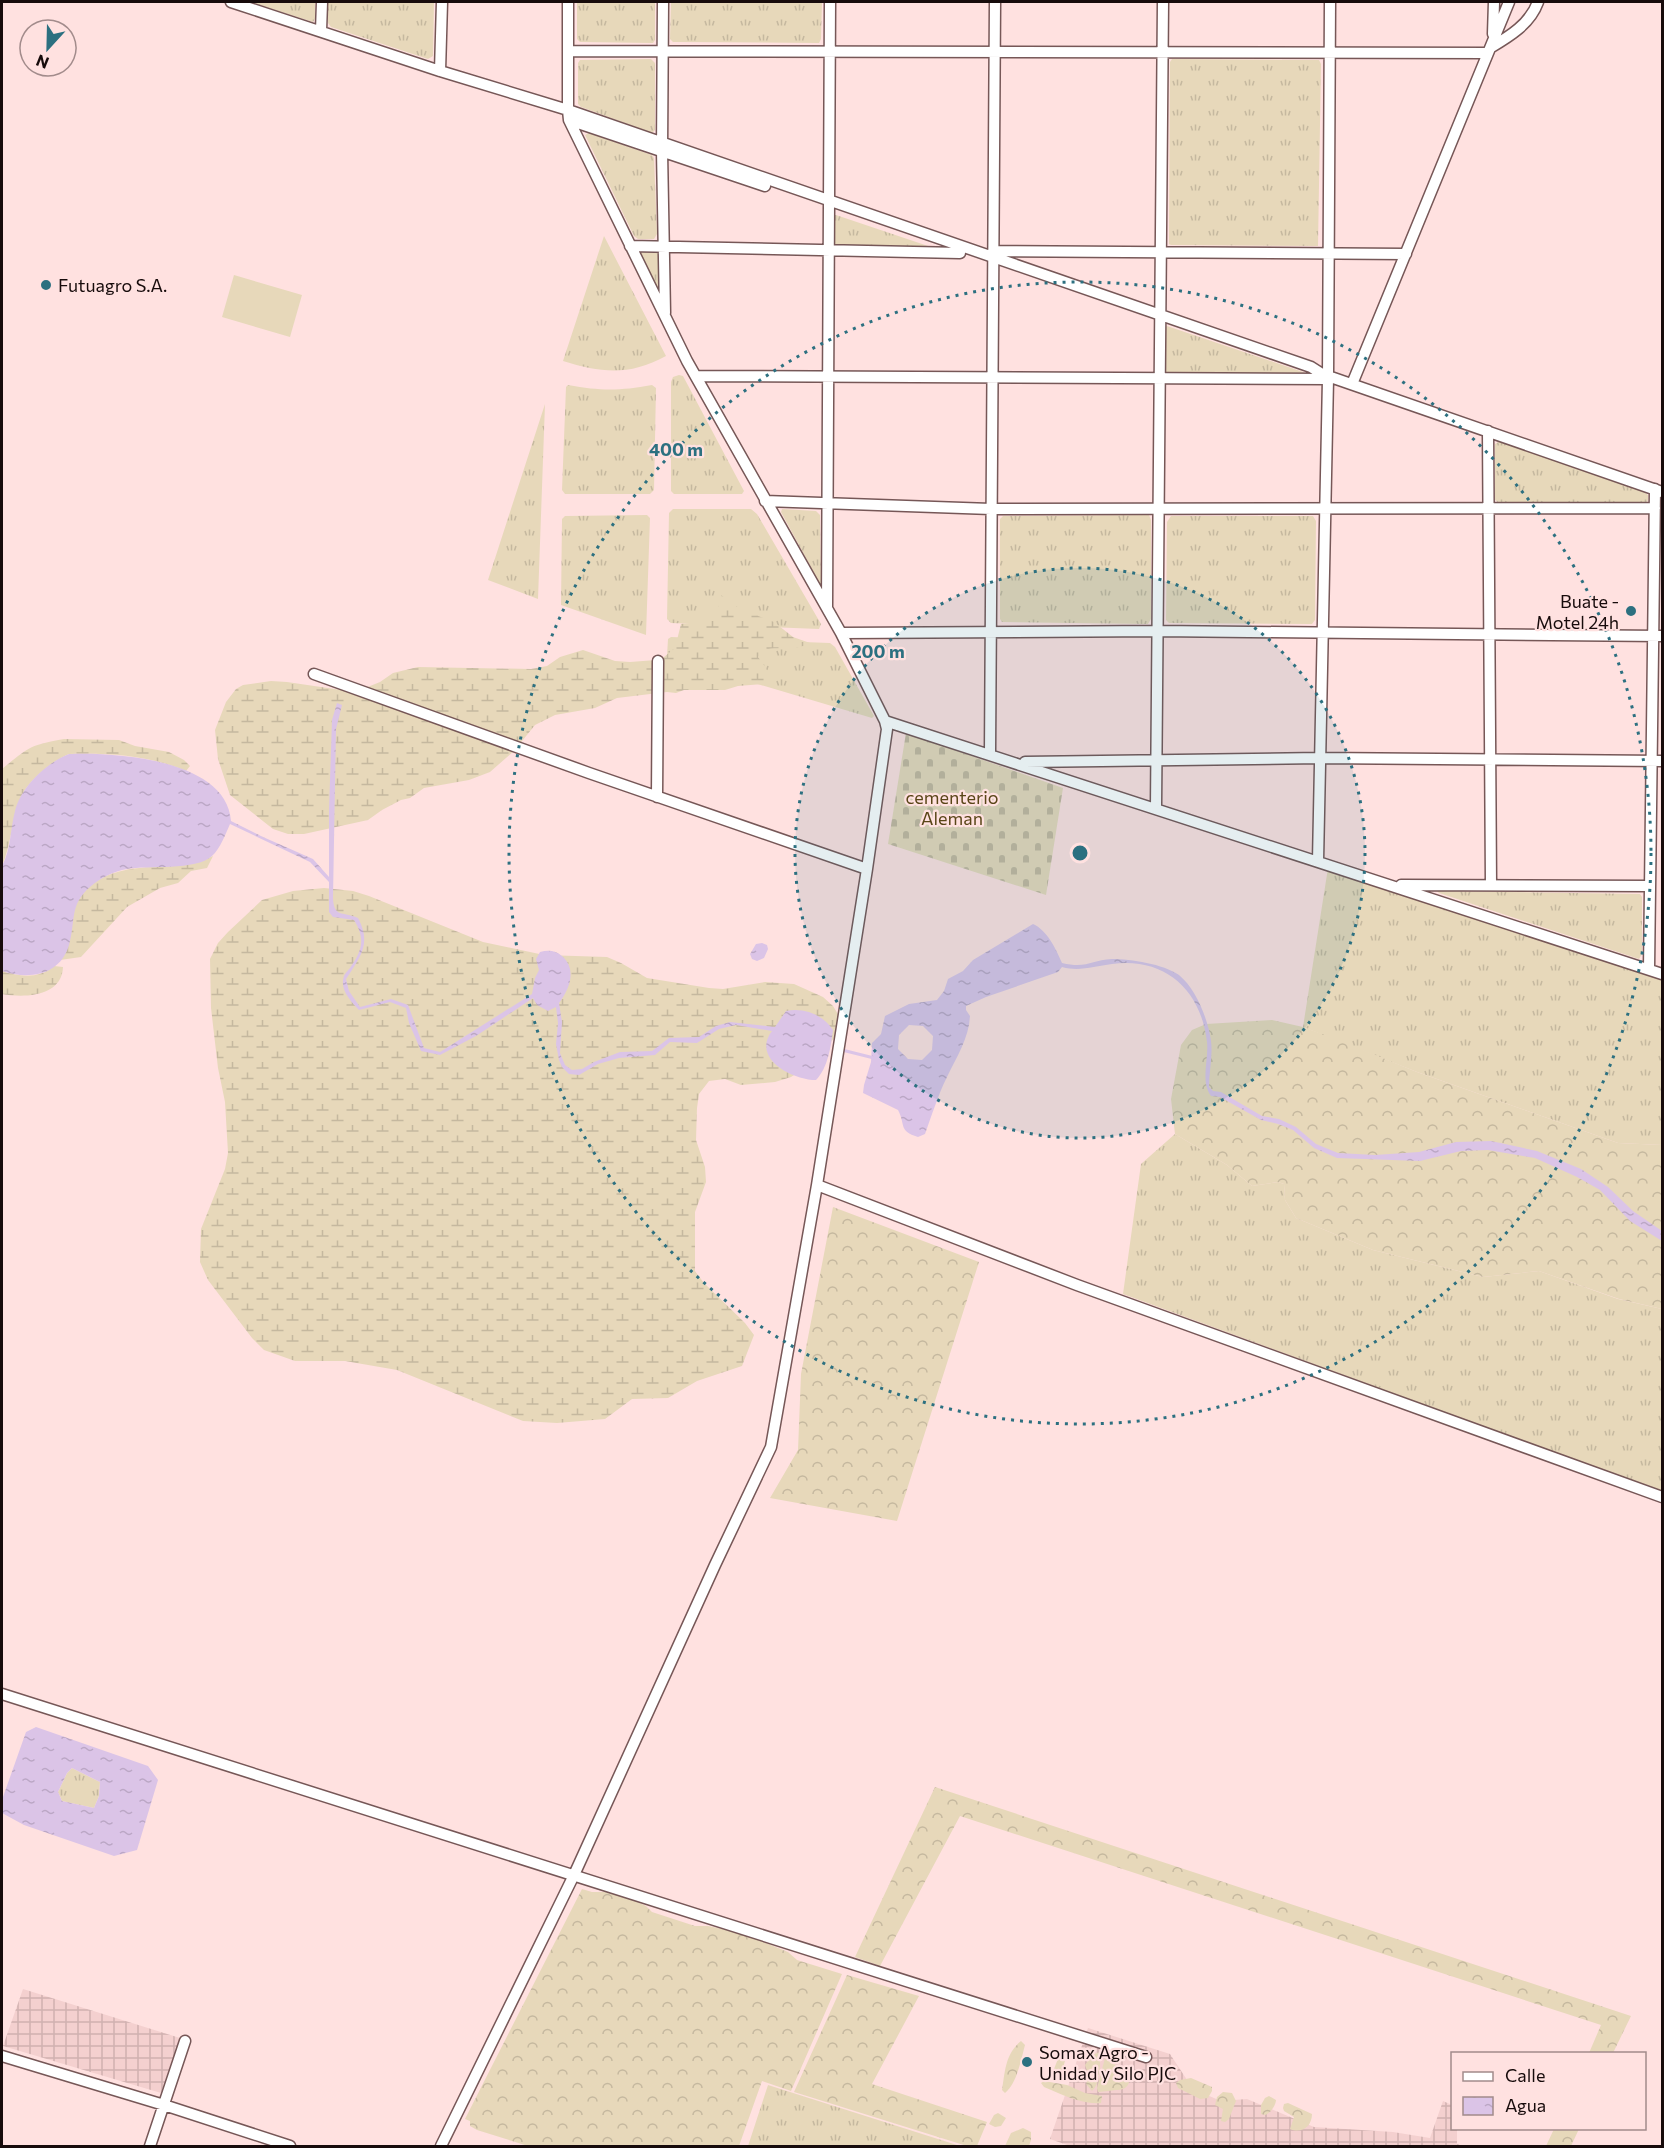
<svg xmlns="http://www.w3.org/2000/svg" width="1664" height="2148" font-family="Commissioner,sans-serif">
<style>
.industrial{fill:url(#industrial-grid)}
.grass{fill:url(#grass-tufts)}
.forest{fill:url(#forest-crowns)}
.wetland{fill:url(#wetland-marsh)}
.cemetery{fill:url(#cemetery-stones)}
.pitch{fill:#e7d8ba}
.water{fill:url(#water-ripples);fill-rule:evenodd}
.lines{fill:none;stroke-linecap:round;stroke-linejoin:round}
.stream{stroke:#dbc4e7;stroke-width:3}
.minor-casing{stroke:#765757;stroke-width:13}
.minor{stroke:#fff;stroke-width:10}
.ring{fill:none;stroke:#2c7080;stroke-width:3;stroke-dasharray:3 6}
.poi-dot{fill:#2c7080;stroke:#ffe1e0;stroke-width:2}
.labels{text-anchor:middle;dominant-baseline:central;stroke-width:4.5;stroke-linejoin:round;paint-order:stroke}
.poi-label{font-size:18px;fill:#170b0b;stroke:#ffe1e0;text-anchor:start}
.park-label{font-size:18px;fill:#594517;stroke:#ffe1e0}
.centre{fill:#2c7080;stroke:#ffe1e0;stroke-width:3}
.ring-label{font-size:18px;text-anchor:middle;font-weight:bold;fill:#2c7080;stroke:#ffe1e0;stroke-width:4.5;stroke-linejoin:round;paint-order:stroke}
</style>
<defs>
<pattern id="industrial-grid" width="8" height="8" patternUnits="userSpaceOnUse" patternTransform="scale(1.5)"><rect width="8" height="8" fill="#f4d0cf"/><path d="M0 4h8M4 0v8" fill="none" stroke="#d0b1b0"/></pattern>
<pattern id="grass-tufts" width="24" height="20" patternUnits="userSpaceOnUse" patternTransform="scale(1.5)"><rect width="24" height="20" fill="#e7d8ba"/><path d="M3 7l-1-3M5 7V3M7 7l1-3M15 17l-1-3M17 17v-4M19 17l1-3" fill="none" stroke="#c5b89f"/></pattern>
<pattern id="forest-crowns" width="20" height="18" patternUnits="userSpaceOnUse" patternTransform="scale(1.5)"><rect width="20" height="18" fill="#e7d8ba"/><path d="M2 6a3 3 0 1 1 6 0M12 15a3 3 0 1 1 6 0" fill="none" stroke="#c5b89f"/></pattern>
<pattern id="wetland-marsh" width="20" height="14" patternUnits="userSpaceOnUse" patternTransform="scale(1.5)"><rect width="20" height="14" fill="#e7d8ba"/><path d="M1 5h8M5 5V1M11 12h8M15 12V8" fill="none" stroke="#c5b89f"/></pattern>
<pattern id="cemetery-stones" width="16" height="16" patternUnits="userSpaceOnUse" patternTransform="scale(1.5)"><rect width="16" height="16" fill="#e7d8ba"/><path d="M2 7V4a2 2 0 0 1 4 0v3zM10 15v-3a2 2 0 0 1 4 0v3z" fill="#c5b89f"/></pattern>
<pattern id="water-ripples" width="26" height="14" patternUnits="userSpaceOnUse" patternTransform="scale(1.5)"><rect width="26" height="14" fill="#dbc4e7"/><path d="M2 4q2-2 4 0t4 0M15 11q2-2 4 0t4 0" fill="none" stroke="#bba7c5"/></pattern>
</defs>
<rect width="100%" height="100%" fill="#ffe1e0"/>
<path class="industrial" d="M23,1989L180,2038L161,2093L3,2046Z
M1088,2028L1170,2054L1193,2089L1221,2101L1247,2099L1314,2127L1393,2132L1430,2138L1443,2101L1452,2105V2128L1457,2129V2144L1464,2146H1070L1050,2139Z"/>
<path class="grass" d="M250,2H315V19L313,22Z
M328,2H434L433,56L428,59L331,27L328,23Z
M577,2H655V40L653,43L580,42L577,39Z
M671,2H822L821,39L819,43L673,42L670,39Z
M651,59L655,63V130L652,133L581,107L578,104V63L580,60Z
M1172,59L1319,60L1321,64L1318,246L1171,245L1169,244L1170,62Z
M589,133L652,155L654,158L657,234L654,239H638L634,236L585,135Z
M834,215H836L931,247L835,245Z
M604,236L666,356C630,376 601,373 563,361Z
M640,252L659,253L660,295L640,254Z
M1167,326L1309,374L1165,373V327Z
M679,375L683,376L744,491L742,494H674L671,491V382L673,377Z
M568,385C601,391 619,391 652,385L656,388L654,490L650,494H565L562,490L566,387Z
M545,404L538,599L488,580Z
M1500,441L1644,492L1648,495V500L1647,502L1499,503L1495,500V444Z
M673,509H751L757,514L821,624L819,629L671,623L667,619L669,513Z
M782,509L816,511L820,515L821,583L820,584L781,512Z
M647,515L650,518L646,635L561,605L562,519L565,516Z
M1149,515L1151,520V619L1148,624L1002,622L1000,619V519L1003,516Z
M1171,516H1313L1316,521L1315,620L1312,624L1169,623L1166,620L1167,522Z
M671,637L830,643L835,647L874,716L872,718L670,658L667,656L668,639Z
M1328,868L1662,978V1145L1618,1143L1417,1072L1303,1027Z
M1437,891L1640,894L1642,897V954L1639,959L1439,893Z
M1175,1134L1227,1165L1252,1186L1278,1182L1284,1184L1285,1200L1296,1218L1373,1250L1483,1277L1539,1271L1618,1299L1662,1309V1492L1123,1294L1141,1164Z
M72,1768L100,1782L99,1796L94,1808L62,1801L58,1792L67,1773Z
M768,2085L960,2146H748Z"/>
<path class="forest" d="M1272,1020L1303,1027L1336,1039L1417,1072L1618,1143L1662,1145V1309L1619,1299L1539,1271L1483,1277L1373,1250L1296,1218L1285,1200L1284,1184L1278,1182L1252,1186L1227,1165L1175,1134L1171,1099L1181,1045L1192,1030L1206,1024Z
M833,1207L979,1262L897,1521L770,1498L798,1450L801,1374Z
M935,1787L1631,2016L1613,2053H1589L1601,2025L960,1816L880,1966L855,1957Z
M582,1889L592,1892H616L646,1906L652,1912L695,1926H708L741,1933L788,1952L797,1960L842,1974L791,2091L762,2081L739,2146H528L477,2130L470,2126V2121L465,2119Z
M847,1975L919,1996L872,2084L987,2122L977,2146H967L794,2092Z
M1021,2041L1025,2045C1021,2060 1017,2083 1005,2093L1002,2090C1005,2072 1005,2054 1021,2041Z
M1061,2051H1065C1067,2058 1063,2073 1056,2076L1054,2069Z
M1100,2052C1100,2064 1101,2083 1092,2091L1086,2084L1089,2076L1085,2065L1092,2055Z
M1111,2053L1116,2054L1119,2057L1114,2068L1115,2076L1127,2075L1130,2078C1128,2092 1120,2089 1108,2091C1105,2091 1102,2092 1098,2092L1097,2088L1105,2058Z
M1191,2078L1212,2087V2091L1208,2098L1200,2099L1178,2088L1176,2083L1180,2080Z
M1044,2081L1067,2085L1085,2093L1102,2096L1101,2103C1082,2105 1061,2094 1044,2087L1041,2083Z
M1223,2092L1232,2093L1236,2101L1229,2119L1225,2122L1221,2121L1223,2109L1215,2105L1217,2097Z
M1269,2096L1276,2100C1276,2105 1270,2114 1265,2115L1261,2114V2105L1265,2098Z
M1288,2103L1312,2114C1312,2127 1301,2134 1290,2129L1294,2117L1284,2111L1283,2108L1284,2104Z
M998,2113L1006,2118L1001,2126L995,2127L989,2124L994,2115Z
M1023,2128L1031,2132V2140L1029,2146H1005L1011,2133Z
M1554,2129V2128L1579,2129L1571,2146H1546Z"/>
<path class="wetland" d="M721,595L740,609L774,622L793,637L810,643C797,651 777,646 763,650L758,657L769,672V680L763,684L738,686L725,690H684L676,693L667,692L617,698L595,708L555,715L535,725L514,751L490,772L469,780L424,788L410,798L401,800L382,810L368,820L304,834H288L273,829L230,795L218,759L215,730L226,702L236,689L243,685L271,681L287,682L355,692L380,682L393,673L418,667L531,669L547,666L560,657L583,650L615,661L630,662L656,660L664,657L675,648L681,624L698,622L714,617L718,610Z
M64,739L119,740L135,746L169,752L184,760L190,766L186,771C148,755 109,753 69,754C54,760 26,782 21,798C12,820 11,844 2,866V769C28,748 29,745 64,739Z
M213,856L207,868L191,871L178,883L160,888L127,907L81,957L60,960C76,940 67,917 79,899C110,853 170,876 213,856Z
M324,888L353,891L369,896L483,942L544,955L607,957L621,963L647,978L709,988L723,989L765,982L794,984L823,997L833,1006L841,1019L837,1035L827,1046L804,1069L791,1077L775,1082L741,1085L725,1079L709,1081L699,1094L697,1108L696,1140L705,1167L706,1182L695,1212V1271L704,1283L745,1323L754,1335L742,1366L697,1381L668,1398L632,1399L605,1419L557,1423L523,1421L397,1370L345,1361H295L264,1350L252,1338L208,1280L200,1262L201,1229L225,1169L228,1153L225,1102L218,1068L211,1008L210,959L218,943L228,932L262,900L293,891Z
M54,966L63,967C62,997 24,998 2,994V971C20,977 39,979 54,966Z"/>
<path class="cemetery" d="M906,733L1063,788L1046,895L888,844Z"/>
<path class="pitch" d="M234,275L302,295L290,337L222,317Z"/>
<path class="water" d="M337,703L342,705L336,729L333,898C334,918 342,911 358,918C372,944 360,957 346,979L349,991L360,1007L391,999L408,1005L424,1048L440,1052L532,994L535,978L539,970L536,959L540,952C548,950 555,950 562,956C577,969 570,989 559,1003L562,1022L560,1053L565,1065L572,1070L582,1069L594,1062L620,1052L652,1051L669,1038L699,1037L716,1026L730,1022L775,1027L786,1011C804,1007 823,1015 833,1030C831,1046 828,1068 816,1080C792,1080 751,1058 772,1031L736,1025L719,1029L697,1043L670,1042L655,1055L619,1058L598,1064L579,1075L569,1074L562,1067L559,1060L556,1044L558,1023L556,1007L548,1011L537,1005L533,998L476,1036L440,1055L421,1051L409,1023L406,1008L390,1002L359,1010C351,1002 339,989 344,976C344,975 349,969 350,968C362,951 366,939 354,920L333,917L329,912V882L310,862L230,824C226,833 220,849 212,856C196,871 148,865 127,869C114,871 100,878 90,887C69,905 76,921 69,945C60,976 28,980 2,971V866C11,849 10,830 15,811C21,787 46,763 69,754C114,752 227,759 231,821L263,837L313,859L329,877V811L332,720Z
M1033,924C1047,930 1056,949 1062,963C1087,969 1091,960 1112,959C1131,959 1163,964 1179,975C1196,989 1208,1019 1211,1041C1213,1056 1209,1072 1209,1087L1213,1091L1221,1092L1262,1116L1279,1119L1296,1127L1316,1144L1338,1153L1375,1155L1419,1152L1456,1142L1491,1141L1537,1151L1581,1169L1608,1187L1633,1211L1662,1231V1241L1630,1221L1600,1190L1577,1177L1535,1158L1488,1150L1461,1151L1420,1161L1337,1158L1314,1148L1293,1130L1278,1124L1261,1120L1220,1097L1211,1096C1200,1081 1209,1059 1207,1042C1201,990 1165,957 1112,964C1094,966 1080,972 1062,967L1058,972L986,997L966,1006V1010L970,1016C969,1038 956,1058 947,1077C938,1095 932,1115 925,1134L918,1137C898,1131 906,1125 898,1110L863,1093L864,1085L871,1062L872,1043L881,1034L885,1016L909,1004L937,1000L944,991L948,979L963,971L973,960ZM909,1025L923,1026L933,1036L932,1050L922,1060L908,1059L898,1049L899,1035Z
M762,943L767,945L768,949L764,958L757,961L752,959L750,954L756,944Z
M36,1727L148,1766L158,1780L137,1850L114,1856L24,1825L2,1813L3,1797L26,1732ZM72,1768L100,1782L99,1796L94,1808L62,1801L58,1792L67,1773Z"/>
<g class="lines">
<path class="stream" d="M842,1050L874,1058"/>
<g class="minor-casing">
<path id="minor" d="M231,2L440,71L568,110L1311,367L1322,374L1662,492
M663,2L662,151L665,313
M321,31L322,2
M1493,34L1494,2
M1490,48C1510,36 1530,24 1538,2
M568,51L1488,53
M440,71L442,2
M569,120L765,186
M630,246L960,253
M993,251L1406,254
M696,376L1328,379
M1352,384L1509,2
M1488,431L1491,885
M765,501L991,509L1655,508
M827,607L830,2
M841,633L1158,631L1662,636
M314,674L589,773L867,869
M885,721L1662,974
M990,753L995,2
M1025,762L1320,758L1662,761
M657,797L658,661
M1156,807L1163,2
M1318,861L1328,379L1330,2
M1401,885L1650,886
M1649,969L1655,489
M817,1185L1077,1285L1662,1497
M2,1694L1146,2057
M2,2056L164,2105L290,2146
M150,2146L185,2041
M441,2146L574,1875L715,1565L771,1447L817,1185L867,869L887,729L885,721L841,633L687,361L569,120L568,110V2"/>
</g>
<use href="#minor" class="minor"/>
</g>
<circle cx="1080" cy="853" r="285" fill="#2c7080" fill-opacity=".12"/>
<g class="ring">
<circle cx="1080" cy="853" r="285"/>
<circle cx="1080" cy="853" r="571"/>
</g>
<g class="poi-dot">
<circle cx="46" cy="285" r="6"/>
<circle cx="1631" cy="611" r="6"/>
<circle cx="1027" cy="2062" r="6"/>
</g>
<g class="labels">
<g class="poi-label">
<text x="58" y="285">Futuagro S.A.</text>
<text x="1619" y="601" text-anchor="end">Buate -<tspan x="1619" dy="21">Motel 24h</tspan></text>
<text x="1039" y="2052">Somax Agro -<tspan x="1039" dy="21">Unidad y Silo PJC</tspan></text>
</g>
<g class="park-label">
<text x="952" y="797">cementerio<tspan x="952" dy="21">Aleman</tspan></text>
</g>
</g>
<circle cx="1080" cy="853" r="9" class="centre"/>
<g class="ring-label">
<text x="676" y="456">400 m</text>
<text x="878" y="658">200 m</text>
</g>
<rect width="1664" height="2148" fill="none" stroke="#170b0b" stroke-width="6"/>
<rect x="1451" y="2052" width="195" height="78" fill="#ffe1e0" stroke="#a28b8b" stroke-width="1.5"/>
<rect x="1463" y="2072" width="30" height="9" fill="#ffffff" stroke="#a28b8b" stroke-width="1.5"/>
<text x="1505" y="2082" font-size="18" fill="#170b0b">Calle</text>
<rect x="1463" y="2097" width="30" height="18" fill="url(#water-ripples)" stroke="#a28b8b" stroke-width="1.5"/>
<text x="1505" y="2112" font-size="18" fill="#170b0b">Agua</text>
<g transform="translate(48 48) rotate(202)"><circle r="28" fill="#ffe1e0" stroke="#a28b8b" stroke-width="1.5"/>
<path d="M0-4.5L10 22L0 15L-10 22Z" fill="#2c7080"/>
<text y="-9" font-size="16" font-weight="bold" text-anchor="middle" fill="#170b0b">N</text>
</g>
</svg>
